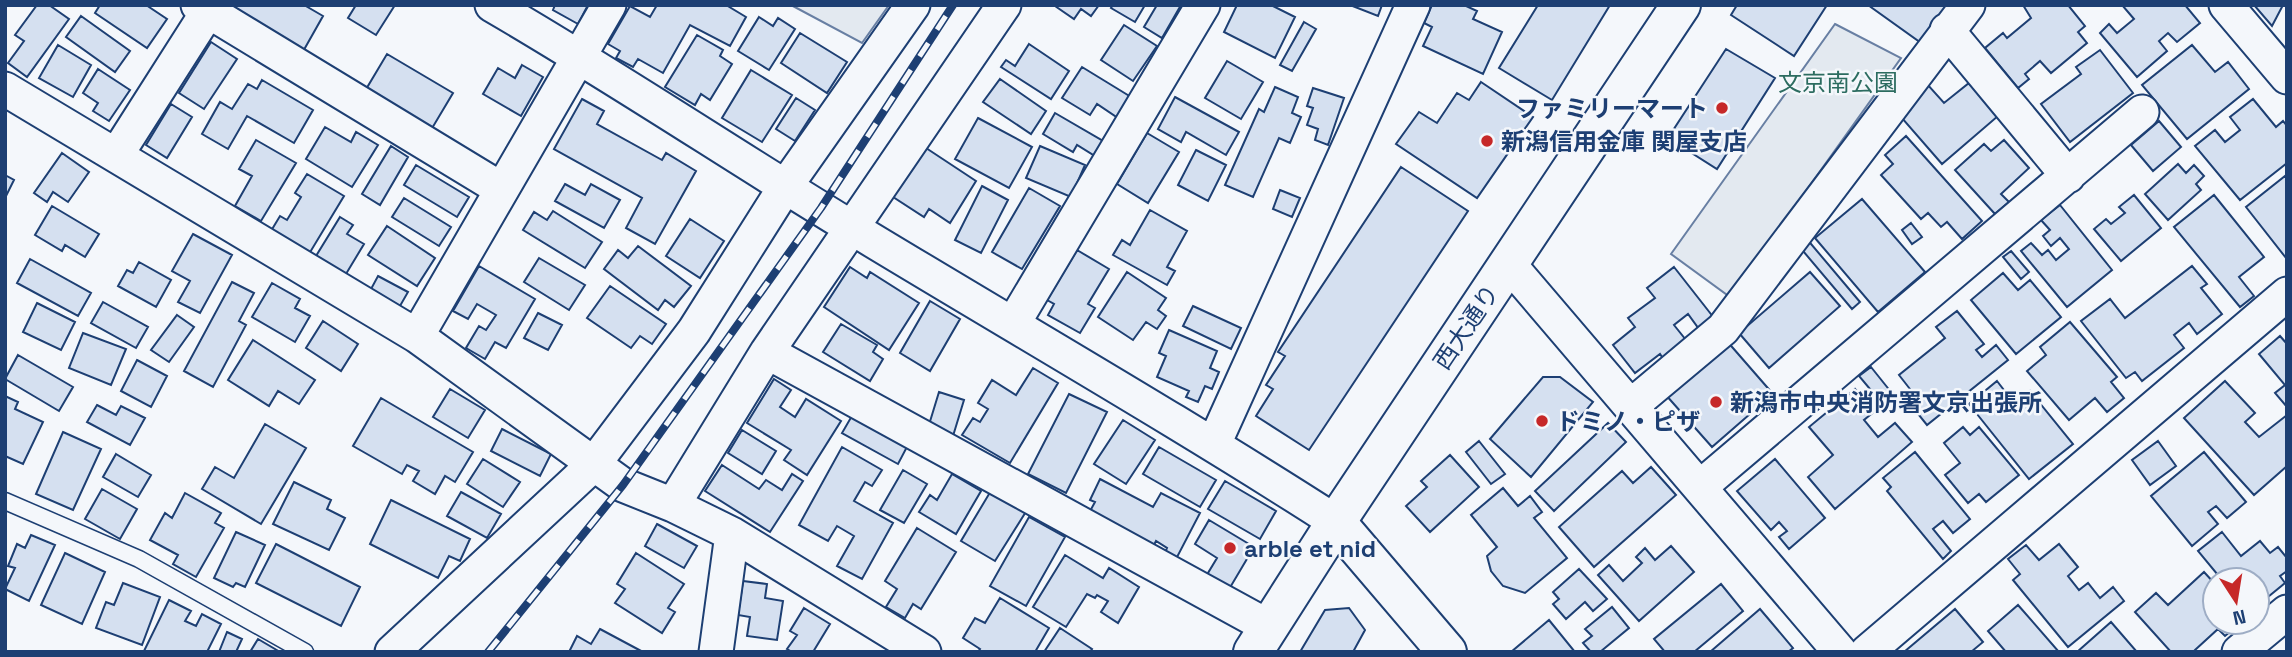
<svg xmlns="http://www.w3.org/2000/svg" width="2292" height="657" font-family="'Space Grotesk','Noto Sans JP',sans-serif">
<style>
.green{fill:#e3e9f0;stroke:#687fa3;stroke-width:2}
.building{fill:#d5e0f0;stroke:#1d3f73;stroke-width:2}
.lines{fill:none;stroke-linecap:round;stroke-linejoin:round}
.lane-casing{stroke:#1d3f73;stroke-width:19}
.street-casing{stroke:#1d3f73;stroke-width:37}
.secondary-casing{stroke:#1d3f73;stroke-width:42}
.highway-casing{stroke:#1d3f73;stroke-width:42}
.lane{stroke:#f4f7fb;stroke-width:16}
.street{stroke:#f4f7fb;stroke-width:33}
.secondary{stroke:#f4f7fb;stroke-width:38}
.highway{stroke:#f4f7fb;stroke-width:38}
.rail-casing{stroke:#1d3f73;stroke-width:8}
.rail{stroke:#f4f7fb;stroke-width:5;stroke-dasharray:16;stroke-linecap:butt}
.poi-dot{fill:#c62828;stroke:#f4f7fb;stroke-width:2.5}
.labels{text-anchor:middle;dominant-baseline:central;stroke-width:5;stroke-linejoin:round;paint-order:stroke}
.park-label{font-size:24px;fill:#2c6c60;stroke:#f4f7fb}
.poi-label{font-size:24px;font-weight:bold;fill:#1d3f73;stroke:#f4f7fb;text-anchor:start}
.street-label{font-size:24px;fill:#1d3f73;stroke:#f4f7fb}
</style>
<rect width="100%" height="100%" fill="#f4f7fb"/>
<path class="green" d="M791,5H889L862,43Z
M1835,24L1901,58L1730,297L1671,254Z"/>
<path class="building" d="M37,5H49L69,19L27,77L8,63L24,41L15,35Z
M100,5H146L167,19L147,48L95,13Z
M230,5H304L323,16L301,55Z
M356,5H395L376,35L348,18Z
M555,5H588L578,24L553,10Z
M657,5H726L746,17L730,46L690,25L663,73L638,59L633,67L616,58L620,51L608,44L630,6L650,17Z
M1099,5L1091,16L1081,9L1074,19L1055,6Z
M1113,5H1145L1135,22L1111,8Z
M1157,5H1181L1162,38L1144,27Z
M1237,5H1271L1295,17L1275,58L1224,32Z
M1350,5H1382L1378,16Z
M1432,5H1464L1477,11L1473,19L1502,32L1483,74L1423,46L1432,27L1424,23Z
M1538,5H1610L1552,100L1499,68Z
M1737,5H1827L1794,56L1731,15Z
M1868,5H1950L1924,45Z
M2023,5H2068L2085,26L2078,32L2087,43L2051,73L2040,61L2025,74L2029,79L2018,88L1985,48L2003,33L2007,38L2031,18Z
M2122,5H2185L2200,23L2177,42L2168,33L2159,41L2167,51L2137,77L2100,33L2109,24L2117,33L2134,19Z
M2254,5H2283L2272,26Z
M81,16L130,51L115,72L66,37Z
M759,17L773,26L778,18L795,29L769,70L738,51Z
M1304,22L1316,29L1292,71L1280,65Z
M1124,25L1157,46L1133,81L1101,60Z
M800,33L847,62L827,93L781,63Z
M697,35L723,50L720,56L732,64L710,100L701,94L695,105L665,87Z
M211,42L237,59L204,109L179,93Z
M1029,44L1069,71L1051,99L1001,67L1006,60L1015,66Z
M58,45L91,65L73,97L39,78Z
M2192,45L2215,72L2228,62L2249,89L2187,139L2142,85Z
M1726,49L1775,78L1717,169L1668,138Z
M2100,50L2133,93L2070,142L2041,104L2081,74L2076,67Z
M387,54L453,93L431,130L365,91Z
M1227,61L1263,82L1241,119L1205,98Z
M522,65L543,77L521,116L483,94L498,68L515,78Z
M1082,67L1131,97L1118,118L1097,104L1090,115L1062,98Z
M98,69L130,90L109,121L93,111L98,103L83,93Z
M751,70L792,95L762,142L722,118Z
M1000,79L1046,111L1031,134L983,102Z
M262,80L313,110L294,143L247,116L228,149L202,134L220,102L232,109L248,84L257,89Z
M1481,82L1533,117L1477,198L1396,144L1419,112L1437,123L1457,93L1469,100Z
M1969,83L1998,116L1942,164L1901,117L1910,110L1904,104L1928,85L1944,103Z
M1275,87L1298,97L1292,113L1301,117L1290,143L1279,138L1253,197L1225,185L1259,109L1264,112Z
M1313,88L1344,98L1328,145L1315,140L1318,129L1307,125L1313,108L1307,106Z
M1175,97L1239,132L1226,155L1186,132L1181,142L1158,129Z
M796,98L815,110L795,141L776,129Z
M582,99L604,111L597,124L662,160L666,153L696,171L655,244L626,228L642,198L554,149Z
M2253,99L2276,127L2283,121L2287,126V163L2240,200L2195,146L2215,130L2225,142L2240,130L2230,117Z
M171,104L192,117L167,158L146,145Z
M1055,113L1103,141L1095,156L1077,145L1073,152L1043,134Z
M978,118L1032,147L1009,188L955,159Z
M2159,121L2181,147L2153,171L2131,145Z
M325,127L351,142L356,132L378,145L352,187L306,159Z
M1147,133L1179,152L1148,203L1117,184Z
M1906,136L1982,221L1962,239L1947,222L1941,227L1928,213L1921,219L1881,175L1893,164L1885,155Z
M256,140L296,163L261,221L235,206L252,176L239,169Z
M2004,140L2029,168L2001,194L2009,202L1995,214L1955,170L1984,144L1991,151Z
M391,146L408,157L380,205L362,194Z
M923,146L976,181L950,223L929,209L924,217L890,195Z
M1040,146L1085,165L1071,197L1026,178Z
M1196,150L1226,165L1208,201L1178,185Z
M62,153L89,172L68,202L53,192L47,202L34,193Z
M2178,164L2186,173L2194,165L2204,176L2196,184L2201,190L2168,220L2145,194Z
M416,165L469,197L457,217L404,185Z
M1401,167L1468,211L1309,450L1256,416L1273,389L1266,385L1285,356L1278,352Z
M307,174L344,196L309,254L271,231L280,216L287,220L301,197L295,193Z
M5,175L14,180L5,198Z
M2285,176L2287,179L2286,258L2246,207Z
M565,184L585,195L591,184L620,200L604,228L555,201Z
M982,186L1008,200L981,253L955,240Z
M1029,188L1060,206L1022,269L992,252Z
M1280,190L1300,198L1292,217L1273,209Z
M2134,195L2161,228L2121,261L2094,229L2106,219L2111,224L2125,213L2119,207Z
M2214,195L2264,257L2239,277L2254,296L2240,307L2174,227Z
M404,198L451,227L439,246L392,217Z
M1862,199L1925,272L1878,312L1815,238Z
M2060,205L2112,270L2067,307L2021,251L2031,243L2042,255L2048,250L2056,260L2069,249L2060,238L2051,246L2043,236L2050,230L2041,220Z
M52,206L99,234L85,257L65,245L62,251L35,235Z
M1150,210L1187,231L1167,267L1175,271L1167,285L1113,255L1122,240L1130,245Z
M553,211L602,242L585,268L523,230L534,212L547,220Z
M340,217L353,225L347,234L364,244L346,274L316,256Z
M690,219L724,241L700,278L666,256Z
M1911,223L1922,237L1912,244L1902,230Z
M387,226L435,258L417,286L368,255Z
M193,234L232,255L200,313L178,302L190,281L172,271Z
M1806,238L1860,302L1852,309L1798,245Z
M638,246L691,286L674,307L665,300L658,310L604,269L618,250L628,258Z
M1077,250L1109,269L1088,304L1095,308L1080,333L1048,315L1054,304L1047,300Z
M2011,251L2029,272L2021,279L2003,257Z
M539,258L585,285L569,310L524,282Z
M30,259L91,293L78,316L17,283Z
M139,262L171,280L156,307L118,286L127,270L133,273Z
M479,266L535,299L506,348L495,342L485,359L466,348L479,326L486,330L496,315L477,304L468,319L453,311Z
M2192,266L2207,284L2201,288L2222,314L2197,334L2189,323L2174,335L2184,348L2142,381L2135,372L2126,378L2081,321L2110,299L2125,318Z
M850,267L867,278L870,272L919,303L889,350L824,307Z
M1674,267L1714,318L1699,329L1688,314L1674,325L1690,345L1666,363L1660,354L1635,373L1613,345L1635,327L1628,318L1655,298L1647,288Z
M1127,272L1166,298L1158,310L1166,316L1157,329L1146,322L1133,340L1098,317Z
M1810,272L1840,306L1769,368L1739,333Z
M2003,273L2018,290L2030,280L2061,317L2016,354L1971,300Z
M378,276L408,292L400,306L371,289Z
M232,282L254,293L239,321L246,325L213,387L184,371Z
M272,283L300,299L295,308L310,316L295,342L252,317Z
M610,286L666,324L652,344L640,336L631,348L587,318Z
M930,301L960,319L930,371L900,353Z
M103,302L148,327L136,348L91,323Z
M37,303L75,322L61,350L23,332Z
M1193,306L1241,328L1231,349L1183,326Z
M1957,311L1984,344L1976,350L1982,357L1996,345L2008,360L1927,425L1910,404L1917,398L1899,375L1945,338L1936,327Z
M538,313L562,325L548,350L524,338Z
M177,315L194,327L169,362L151,350Z
M323,321L358,344L341,371L306,348Z
M2070,322L2117,377L2111,382L2124,398L2107,412L2095,398L2069,420L2027,371L2046,355L2040,347Z
M841,324L877,345L873,352L883,359L870,381L823,352Z
M1169,330L1217,351L1210,368L1219,372L1212,389L1205,386L1198,402L1186,397L1189,391L1157,377L1166,356L1159,353Z
M83,333L126,349L111,385L69,368Z
M2280,336L2287,344V407L2275,393L2285,385L2259,354Z
M253,340L315,380L299,404L278,391L269,406L228,380Z
M1726,340L1773,394L1712,447L1665,394Z
M18,355L73,387L59,411L5,379Z
M137,360L167,376L151,407L121,391Z
M1871,367L1891,392L1880,401L1859,376Z
M1033,368L1058,383L1010,463L962,435L973,418L980,422L988,409L978,403L992,380L1016,395Z
M1543,377H1560L1593,402L1531,477L1490,439Z
M774,379L791,390L780,407L795,417L806,399L841,421L807,475L784,460L791,450L747,423Z
M1997,381L2014,403L2030,391L2073,444L2029,479L1969,404Z
M2225,381L2255,413L2245,422L2259,437L2287,415V466L2254,495L2184,418Z
M450,389L485,410L468,438L433,417Z
M1855,389L1875,411L1864,420L1878,437L1895,423L1912,442L1835,509L1808,477L1833,455L1809,427Z
M939,392L964,400L953,436L928,428Z
M1069,394L1107,412L1066,493L1028,474Z
M5,396L18,402L15,409L43,422L23,464L5,456Z
M381,398L473,452L455,482L445,476L435,494L413,481L419,471L407,465L402,474L353,446Z
M97,405L116,415L121,406L145,418L130,445L87,422Z
M853,414L908,445L898,464L842,433Z
M1123,420L1155,440L1126,484L1094,464Z
M1608,423L1626,442L1554,511L1535,491Z
M265,424L306,448L261,524L202,489L215,467L234,478Z
M1963,427L1970,435L1979,427L2019,475L1986,502L1979,494L1968,503L1945,475L1960,463L1944,443Z
M502,429L551,454L540,476L491,451Z
M742,430L776,451L762,474L728,453Z
M63,432L101,449L73,510L36,494Z
M1479,441L1505,474L1491,484L1466,452Z
M2158,441L2176,466L2150,485L2132,460Z
M842,447L882,470L872,486L865,482L854,501L893,523L862,579L837,566L854,536L837,526L828,541L799,525Z
M1159,447L1216,480L1200,507L1143,474Z
M1915,452L1970,519L1953,533L1943,521L1933,529L1951,551L1943,559L1887,491L1891,487L1883,478Z
M2204,452L2246,502L2227,518L2216,506L2208,512L2218,524L2192,546L2151,496Z
M116,454L151,475L138,497L103,477Z
M1450,455L1479,487L1430,532L1406,506L1427,487L1421,481Z
M483,459L520,482L503,507L467,484Z
M1775,459L1825,518L1789,549L1779,537L1787,531L1779,522L1771,530L1737,491Z
M722,465L759,489L766,480L782,490L792,474L803,481L770,532L705,491Z
M1651,467L1676,495L1594,567L1559,527L1622,471L1633,483Z
M903,470L927,484L904,523L880,510Z
M952,474L981,491L956,534L919,512L930,495L937,500Z
M1100,479L1153,507L1161,493L1200,513L1175,561L1164,555L1167,548L1156,541L1153,547L1089,513L1095,502L1090,500Z
M1225,481L1276,511L1260,539L1208,509Z
M294,482L331,500L327,509L345,518L329,550L273,524Z
M1503,488L1518,506L1530,496L1542,512L1534,518L1567,558L1525,593L1503,586L1491,571L1487,556L1497,547L1471,515Z
M102,489L137,509L120,539L85,519Z
M992,489L1027,510L995,561L961,541Z
M461,492L501,514L487,538L447,516Z
M185,493L221,513L215,523L224,528L196,577L173,564L178,555L150,540L165,513L172,518Z
M391,500L470,539L460,561L449,556L438,578L370,544Z
M1029,517L1065,537L1026,606L990,586Z
M1209,520L1254,547L1228,591L1205,578L1217,558L1195,544Z
M657,524L697,546L684,568L645,546Z
M917,528L956,552L921,609L913,604L905,618L886,607L897,589L885,581Z
M236,532L265,545L245,587L236,583L233,587L214,578Z
M2222,532L2241,556L2260,541L2270,553L2278,547L2287,558V571L2280,576L2285,583L2257,606V580H2222L2198,551Z
M31,535L55,545L29,601L5,589L15,568L8,566L17,544L25,548Z
M276,544L360,587L341,626L256,583Z
M2059,544L2078,567L2068,576L2079,590L2088,583L2100,598L2113,587L2124,601L2068,647L2013,580L2020,574L2008,559L2026,545L2039,560Z
M1671,546L1694,572L1639,621L1598,575L1609,565L1623,581L1642,563L1636,557L1645,548L1655,560Z
M65,553L105,572L82,624L41,605Z
M636,553L684,584L668,608L675,612L662,633L615,603L625,589L617,584Z
M1065,555L1103,578L1109,568L1139,587L1118,623L1101,612L1108,601L1097,595L1095,598L1087,594L1066,627L1033,607Z
M1579,569L1607,599L1593,611L1585,602L1566,619L1553,604L1559,599L1553,592Z
M2204,572L2215,584V622H2242L2225,636L2218,629L2195,650L2196,652H2171L2135,612L2156,593L2168,605Z
M743,581L767,584L765,598L783,601L777,640L747,636L750,617L738,615Z
M123,583L160,597L142,645L96,628L106,602L114,605Z
M1721,584L1743,611L1694,652H1665L1654,639Z
M1000,598L1049,628L1035,652H978L980,649L963,638L975,618L985,623Z
M169,600L191,611L185,621L196,626L202,614L221,624L207,652L144,651Z
M2018,605L2059,652H2006L1988,631Z
M1612,607L1629,628L1600,652H1591L1583,643L1592,636L1585,629Z
M804,608L830,624L813,652H792L787,649L797,635L790,631Z
M1349,608L1365,630L1353,652H1300L1325,610Z
M1760,609L1793,648L1788,652H1710Z
M1955,609L1983,642L1971,652H1904Z
M1549,620L1575,652H1511Z
M2111,622L2137,652H2077Z
M1060,628L1092,649L1090,652H1044Z
M600,629L643,652H569L577,636L591,644Z
M227,632L242,639L236,652H219Z
M258,639L280,652H250Z"/>
<g class="lines">
<g class="lane-casing">
<path id="lane" d="M5,501L139,559L305,652"/>
</g>
<g class="street-casing">
<path id="street" d="M198,5L501,189
M492,5C616,77 735,157 857,231C1017,328 1179,421 1336,522
M2226,5L2287,77
M1947,30L2068,176
M5,89L417,336L623,485L673,505L732,534L924,652
M117,154L212,5
M1508,263L1840,652
M1013,324L1203,5
M417,336L609,5
M767,352L1269,627
M1631,406L1723,329L1968,5
M1214,444L1413,5
M1700,487L2142,112
M673,505L767,352L1004,5
M392,652L593,465L694,331L785,187L913,5
M716,652L732,534
M1867,652L2287,294
M2239,652L2287,612"/>
</g>
<g class="secondary-casing">
<path id="secondary" d="M1336,522L1681,5"/>
</g>
<g class="highway-casing">
<path id="highway" d="M1253,652L1336,522L1447,652"/>
</g>
<use href="#lane" class="lane"/>
<use href="#street" class="street"/>
<use href="#secondary" class="secondary"/>
<use href="#highway" class="highway"/>
<g class="rail-casing">
<path id="rail" d="M488,652L623,485L821,208L953,5"/>
</g>
<use href="#rail" class="rail"/>
</g>
<g class="poi-dot">
<circle cx="1722" cy="108" r="7"/>
<circle cx="1487" cy="141" r="7"/>
<circle cx="1716" cy="402" r="7"/>
<circle cx="1542" cy="421" r="7"/>
<circle cx="1230" cy="548" r="7"/>
</g>
<g class="labels">
<g class="park-label">
<text x="1838" y="82">文京南公園</text>
</g>
<g class="poi-label">
<text x="1708" y="108" text-anchor="end">ファミリーマート</text>
<text x="1501" y="141">新潟信用金庫 関屋支店</text>
<text x="1730" y="402">新潟市中央消防署文京出張所</text>
<text x="1556" y="421">ドミノ・ピザ</text>
<text x="1244" y="548">arble et nid</text>
</g>
<g class="street-label">
<text transform="translate(1466 327) rotate(-56)">西大通り</text>
</g>
</g>
<rect width="2292" height="657" fill="none" stroke="#1d3f73" stroke-width="14"/>
<g transform="translate(2236 601) rotate(168)"><circle r="33" fill="#f4f7fb" stroke="#9eadc5" stroke-width="2"/>
<path d="M0-5L12 26L0 18L-12 26Z" fill="#c62828"/>
<text y="-10" font-size="19" font-weight="bold" text-anchor="middle" fill="#1d3f73">N</text>
</g>
</svg>
